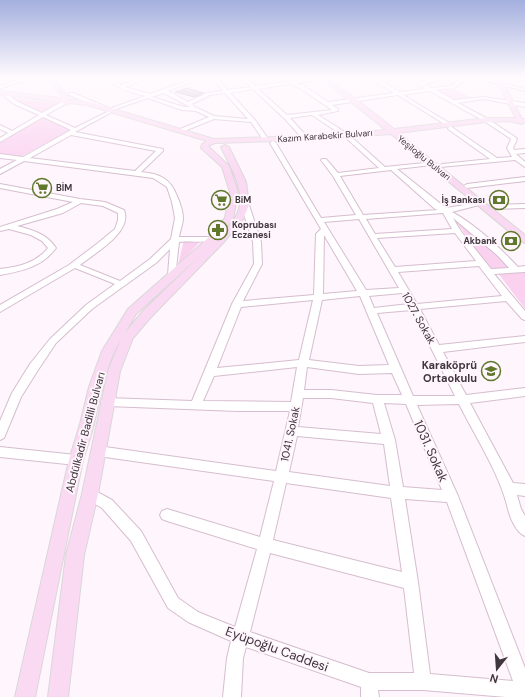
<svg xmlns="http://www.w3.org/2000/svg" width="525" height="697" font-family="'DM Sans',sans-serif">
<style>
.green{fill:#fad2f0}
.building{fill:#cab2c4;stroke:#aa92a3}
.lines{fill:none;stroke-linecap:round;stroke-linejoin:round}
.minor-casing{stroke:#d6bdcf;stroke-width:2}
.major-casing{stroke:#d9d7d8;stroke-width:2}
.minor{fill:#fff;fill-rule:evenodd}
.major{fill:#fadaf2;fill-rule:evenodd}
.labels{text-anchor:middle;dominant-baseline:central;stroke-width:4;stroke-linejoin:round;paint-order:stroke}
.far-street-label{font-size:9px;fill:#40363d;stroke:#fff5fc}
.far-poi-label{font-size:9px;font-weight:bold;fill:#40363d;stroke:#fff5fc;text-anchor:start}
.street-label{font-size:11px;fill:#40363d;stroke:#fff5fc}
.poi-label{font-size:11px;font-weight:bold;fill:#40363d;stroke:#fff5fc;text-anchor:end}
.near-street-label{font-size:13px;fill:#40363d;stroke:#fff5fc}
</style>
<rect width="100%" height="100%" fill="#fff5fc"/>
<path class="green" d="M454,89L472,98L453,101L437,92Z
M18,99L60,103L42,114L14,101Z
M43,117L70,130L22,156L0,154V142Z
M454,219L457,220L496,253L509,267L491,269Z
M184,240L200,242L178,265Z
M525,272V309L498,273Z"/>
<path class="building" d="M187,88L204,93L194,97L175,92Z"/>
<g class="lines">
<g class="minor-casing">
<path id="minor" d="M43,77L51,78L16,83L0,89V86L15,81Z
M102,77H108L121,85L143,77H151L125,87L150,94L198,77H205L168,91L188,102L207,93L223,91L211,77H216L227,90L251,87L241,77H246L255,86L325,77L323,79L296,83L304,86L328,102L394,93L369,77H375L399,92L426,89L406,77H412L420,82L442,77L439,81L423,84L432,88L451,86L464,77H469L454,88L436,90L454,100L484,97L525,103V107L484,99L458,103L488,119L515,137L517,139L513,148L514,150L525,149V153L516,154L525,162V167L515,160L440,167L439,166L442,164L490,159L448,129L449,127L398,95L332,105L338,109V111L318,115L348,134L385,167L434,162L435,163L432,165L397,169L446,208L483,202V204L452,212C476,225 499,247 518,267L525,266V272L494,274L525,311V320L522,319L506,301L420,309L439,345L525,336V342L443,352L466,395L525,388V396L470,403L513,483L525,484V496L517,495L521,509L525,516V536C515,532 509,515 507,505C498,471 475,436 459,404L417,405L458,496L525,668V697H506L423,690H378L379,697H361V687L246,647L243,658L241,697H223L227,658L231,641L188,622L168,608L131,541L102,508L85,498L84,494L85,490L90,488L112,500L141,531L178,598L198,612L235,627L257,549L167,521L162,519L160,515L162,511L167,509L260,537L274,481L98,456L94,455L92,451L94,447L98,446L276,471L290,411H238L107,406L103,405L101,402L103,399L107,398L192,401L232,304L254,264L253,242L241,205L245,203L249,205L261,242L262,264L243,301L314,295L316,234L321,229L270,143L273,141L276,143L321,218L356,215L333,176L321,160L322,159H326L338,173L379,168L345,137L312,115L290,118L308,138L303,139L284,118L253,89L230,93L255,120L269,140L268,141H264L251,122L214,119L182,132H178V130L209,117L196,111L182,110L148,98L110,111V113L75,132L163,149V151L141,172C160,174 170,178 177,196C180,203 183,211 183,218C183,224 180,231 179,237H211L215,239C209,244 188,240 179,242L175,277L172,278L168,275L170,249L156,263L92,309L56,343L38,370L21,397L4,438L0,440V421L12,393L30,364L50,339L86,305L115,284L75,268L0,312V305L69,265L98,243L115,229L118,220V213L103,206L81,203L63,213L17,226C33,230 47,234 56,248C42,267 22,271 0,275V269C18,267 36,263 48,248L42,241L31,235L9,229L0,231V227L57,209L73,202L0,188V184L80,199L105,202L124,210C133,232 95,253 80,265L120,281L150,259L171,239L175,218L172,202L167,187L153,178L24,161L0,174V169L17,160L0,158V154L23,157L71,130L43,117L0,142V138L8,133L0,129V125L12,131L39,115L14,104L5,97V95H9L18,102L42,113L63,101H67V103L46,115L75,128L109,111V109L145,96L124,90ZM290,84L300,88L332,110L287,115L258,89ZM430,91L484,121L511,139L507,148L512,157L497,158L450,126L451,124L403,95ZM164,93L190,107H184L152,97ZM225,93L248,119L214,116L195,107L192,104L210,95ZM71,135L156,151L135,171L30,158ZM391,170L435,209L438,210L363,215L340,176ZM443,213L452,229L375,234L366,219ZM453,218L497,255L509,268L491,269L460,230ZM359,219L399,288L366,290L324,222ZM455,233L476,261L395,267L377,238ZM324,235L357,291L323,294ZM479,266L502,296L417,304L398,272ZM402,293L409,304L374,308L369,296ZM360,296L389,365L359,366L309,360L322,300ZM313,300L299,360L217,368L241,307ZM412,310L455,396H413L377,313ZM297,367L291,402L203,401L214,376ZM307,367L359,374L392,373L402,395H377L331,390H304ZM303,398H331L373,403L381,434L298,427ZM384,403L406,404L442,490L403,487L395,440ZM297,436L384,444L390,486L289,472ZM286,483L391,498L402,572L273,540ZM405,499L447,502L513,681L430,674L418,582ZM270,553L404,588L414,673H369L250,632Z
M331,77H341L330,80L328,79Z
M471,77H480L525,89V91Z
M69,93H73L104,106L99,107L69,95Z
M525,177V181L467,188L464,186L467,184Z
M525,204V208L495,209L491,207L495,205Z
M0,447L76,455L80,456L82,460L80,464L76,465L0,457Z"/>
</g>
<g class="major-casing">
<path id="major" d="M47,77H52L67,95L68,99L90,102L214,139L305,136L386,130L320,77H326L356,99L394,129L486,118H516L498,84L501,77H507L504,84L522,119H525V123L521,124L509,121L486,122L398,133L525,235V243L522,242L391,134L305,140L215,143L208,146L229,166L238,192L233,219L216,240C222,233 230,226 235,218C249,195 231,168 221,147L225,145L229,147L246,182L249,205L243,219L223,243L151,317L133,338L120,371L98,494L84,555L68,697H48L66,555L82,494L108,371L121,339C105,366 101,395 94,424C91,436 87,448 83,460L35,697H15L69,460L80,424L89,387L102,351L128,309L206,240L225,218L230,192L222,167L201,148L202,144L207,141L87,105L69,103L66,105L62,102L0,95V91L62,98V96ZM201,255L143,311L125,333L136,314Z"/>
</g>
<use href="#minor" class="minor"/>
<use href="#major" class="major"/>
</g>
<linearGradient id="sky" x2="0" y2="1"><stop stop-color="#a3afde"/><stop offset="0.44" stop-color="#fffafe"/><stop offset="1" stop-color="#fffafe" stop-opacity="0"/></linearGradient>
<rect width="525" height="175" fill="url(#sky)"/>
<defs>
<g id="supermarket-ring" transform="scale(1)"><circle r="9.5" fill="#fff5fc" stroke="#5f782b" stroke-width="1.5"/><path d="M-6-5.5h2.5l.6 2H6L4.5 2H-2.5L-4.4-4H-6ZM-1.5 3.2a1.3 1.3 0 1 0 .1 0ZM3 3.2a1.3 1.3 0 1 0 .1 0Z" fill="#5f782b"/></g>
<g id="bank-ring" transform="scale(1)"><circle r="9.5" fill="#fff5fc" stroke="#5f782b" stroke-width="1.5"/><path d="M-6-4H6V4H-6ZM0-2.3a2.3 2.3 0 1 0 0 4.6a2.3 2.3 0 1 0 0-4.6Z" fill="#5f782b"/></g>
<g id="pharmacy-ring" transform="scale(1)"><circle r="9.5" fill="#fff5fc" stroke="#5f782b" stroke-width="1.5"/><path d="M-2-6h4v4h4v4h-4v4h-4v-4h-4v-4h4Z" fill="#5f782b"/></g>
<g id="school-ring" transform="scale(1)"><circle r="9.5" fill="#fff5fc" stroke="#5f782b" stroke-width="1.5"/><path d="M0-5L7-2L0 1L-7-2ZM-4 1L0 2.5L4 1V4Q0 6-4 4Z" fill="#5f782b"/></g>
</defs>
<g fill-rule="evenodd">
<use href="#supermarket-ring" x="42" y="188"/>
<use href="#supermarket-ring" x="221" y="200"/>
<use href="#bank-ring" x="499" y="200"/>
<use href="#pharmacy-ring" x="218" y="230"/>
<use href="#bank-ring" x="511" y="241"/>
<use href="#school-ring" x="491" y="371"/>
</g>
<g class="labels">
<g class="far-street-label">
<text transform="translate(325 136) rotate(-4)">Kazım Karabekir Bulvarı</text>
<text transform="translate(424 158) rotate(39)">Yeşiloğlu Bulvarı</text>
</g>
<g class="far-poi-label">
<text x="56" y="188">BİM</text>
<text x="235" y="200">BiM</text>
<text x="485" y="200" text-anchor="end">İş Bankası</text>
<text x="232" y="225">Koprubası<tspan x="232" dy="10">Eczanesi</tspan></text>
<text x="497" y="241" text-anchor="end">Akbank</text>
</g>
<g class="street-label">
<text transform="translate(419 318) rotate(61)">1027. Sokak</text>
<text transform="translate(85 432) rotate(-75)">Abdülkadir Badilli Bulvarı</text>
<text transform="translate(290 434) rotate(-78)">1041. Sokak</text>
</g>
<g class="poi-label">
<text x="477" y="365">Karaköprü<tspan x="477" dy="13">Ortaokulu</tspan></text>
</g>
<g class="near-street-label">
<text transform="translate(431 451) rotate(66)">1031. Sokak</text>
<text transform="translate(277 649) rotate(20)">Eyüpoğlu Caddesi</text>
</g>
</g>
<g transform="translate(497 669) rotate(197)" stroke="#fff5fc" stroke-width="3" paint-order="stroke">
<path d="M0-3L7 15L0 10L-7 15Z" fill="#40363d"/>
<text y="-6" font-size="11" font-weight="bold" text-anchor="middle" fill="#40363d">N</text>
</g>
</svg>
